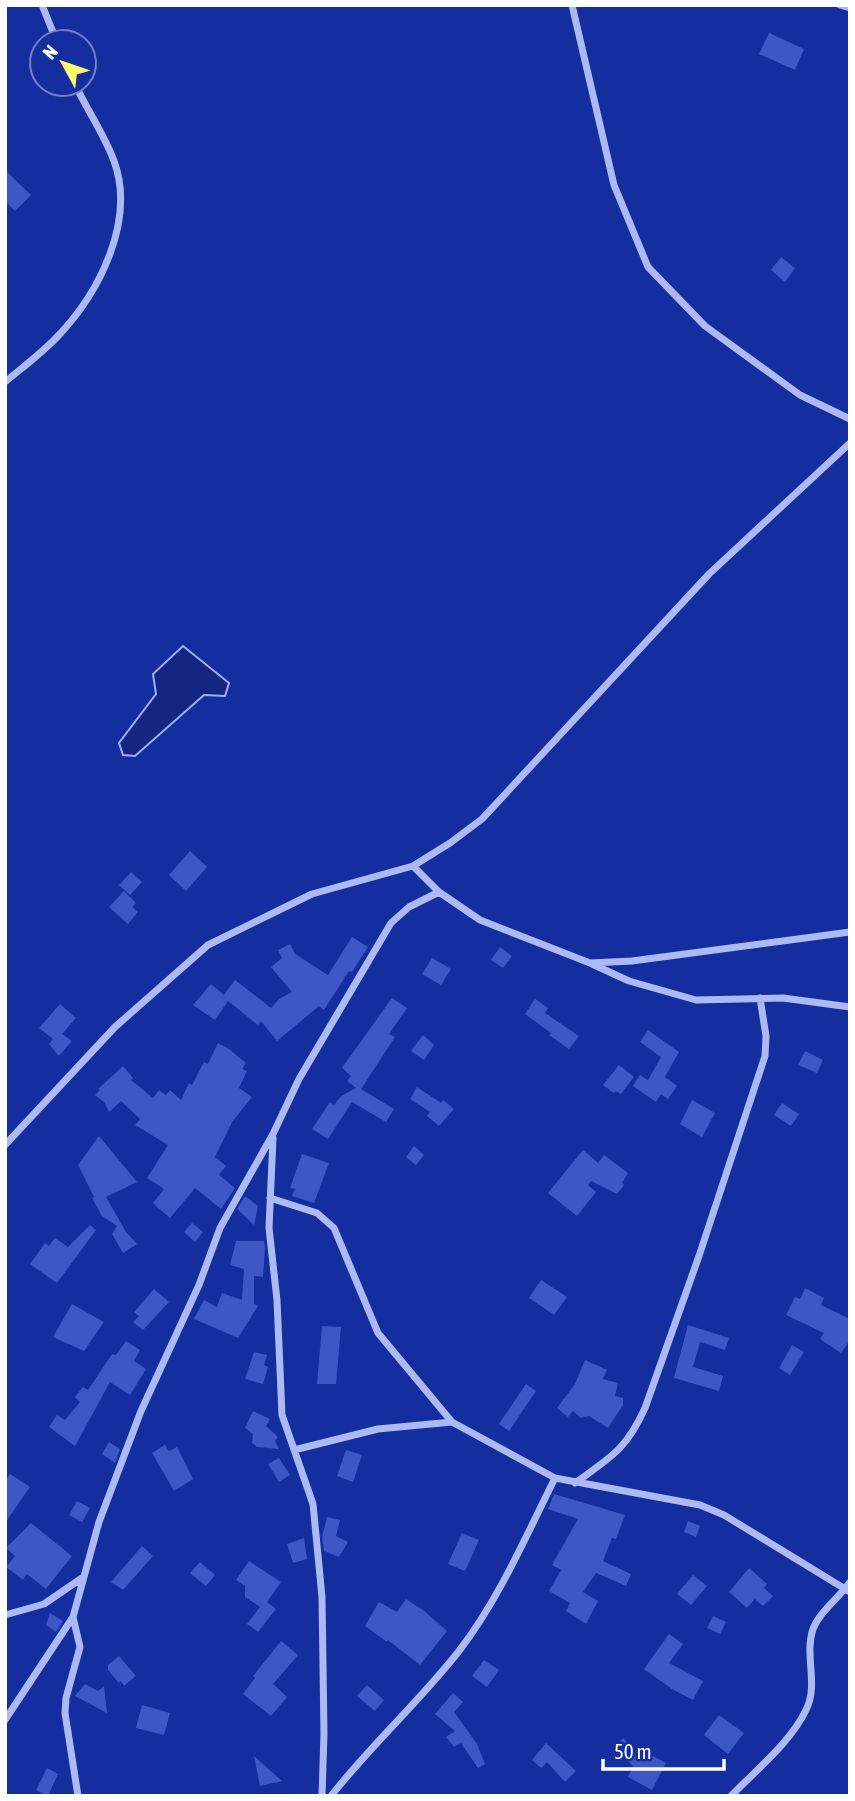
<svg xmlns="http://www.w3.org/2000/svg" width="855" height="1801" font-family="'Asap Condensed',sans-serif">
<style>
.water{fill:#132780;stroke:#9eb1f7;stroke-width:2}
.building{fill:#3d57c6}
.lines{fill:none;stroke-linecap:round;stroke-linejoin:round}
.street{stroke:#acbaf4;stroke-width:7}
</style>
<rect width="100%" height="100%" fill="#142e9f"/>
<path class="water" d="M183,646L229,683L225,696L204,695L135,756L123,755L119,743L156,694L153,674Z"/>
<path class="building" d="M769,33L804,49L795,70L759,54Z
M5,170L31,195L15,211L5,201Z
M781,257L795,268L785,282L771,270Z
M190,851L207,867L186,891L169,875Z
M131,872L142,882L130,895L119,885Z
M124,891L136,903L132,907L138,912L128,924L109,907Z
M352,937L368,947L352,972L349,971L324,1010L319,1006L277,1041L261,1021L258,1025L228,1001L215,1020L193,1005L211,984L224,995L235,980L271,1008L279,999L292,992L271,967L282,958L278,950L290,944L295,954L328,975Z
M500,947L512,956L503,968L491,960Z
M432,958L451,969L441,985L422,974Z
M392,998L407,1008L389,1034L395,1037L361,1089L394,1109L386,1122L352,1102L328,1139L312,1129L330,1102L334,1105L341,1096L356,1088L347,1081L351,1076L342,1068Z
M535,999L548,1008L545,1013L579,1036L569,1049L549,1035L551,1033L525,1014Z
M60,1004L76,1018L62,1034L72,1041L59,1056L49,1044L53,1039L39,1028Z
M648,1030L679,1052L665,1077L677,1086L668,1099L661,1094L656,1102L633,1086L640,1075L648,1080L661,1057L640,1042Z
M423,1035L434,1045L424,1060L411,1051Z
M218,1043L229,1049L246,1063L242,1069L247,1071L239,1088L252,1097L232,1122L215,1157L226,1166L219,1175L235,1188L221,1209L195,1188L170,1218L153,1203L164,1189L147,1178L168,1145L135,1125L140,1119L121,1101L109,1112L104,1102L95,1095L100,1090L98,1089L123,1066L133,1078L131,1080L153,1098L159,1090L166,1095L170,1090L181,1100L189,1083L192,1085L204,1062L208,1064Z
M805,1051L823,1060L817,1073L798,1065Z
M619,1065L634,1077L621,1094L616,1091L614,1093L603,1085Z
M417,1087L441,1103L443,1100L454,1109L439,1126L427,1116L430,1112L410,1099Z
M692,1100L715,1113L702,1137L680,1124Z
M782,1103L799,1114L791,1126L774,1115Z
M99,1136L137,1182L106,1197L126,1232L137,1244L123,1253L112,1234L117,1226L102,1216L92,1198L94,1197L78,1165Z
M414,1146L424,1155L416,1165L406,1157Z
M583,1150L598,1163L604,1155L628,1173L622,1183L624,1185L617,1194L591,1181L588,1185L596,1192L577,1216L548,1193Z
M302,1154L329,1163L314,1203L292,1196L295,1189L290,1188Z
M245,1196L258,1206L254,1225L237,1209Z
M192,1223L203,1232L195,1242L184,1232Z
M90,1225L96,1230L57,1283L30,1264L45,1243L49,1246L55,1238L68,1247Z
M236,1241H264L265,1247L263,1277L254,1276V1304L258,1306L238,1338L194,1319L204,1300L217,1307L222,1293L242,1300L244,1269L230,1265Z
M541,1280L567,1297L554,1315L529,1298Z
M805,1288L824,1298L821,1305L850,1319V1340L841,1353L820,1339L824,1333L786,1315L795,1297L800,1299Z
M154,1289L169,1302L143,1330L133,1322L139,1316L134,1312Z
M72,1304L104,1322L84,1351L53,1337Z
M688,1325L729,1338L725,1350L700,1342L693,1367L723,1376L719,1391L674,1378Z
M322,1326L341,1327L336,1384H317Z
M126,1341L140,1350L134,1361L146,1369L130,1395L110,1382L75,1446L49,1427L57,1415L65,1420L80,1402L75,1397L83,1387L88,1390L112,1354L116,1355Z
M792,1345L804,1352L790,1375L779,1368Z
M254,1352L267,1355L264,1365L268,1367L263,1384L245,1379Z
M585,1360L607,1370L603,1379L618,1383L615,1396L623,1398V1405L608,1428L589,1416L581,1418L573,1411L568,1417L557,1408L575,1384Z
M526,1384L536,1391L509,1431L499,1424Z
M253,1411L270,1419L266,1426L278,1437L275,1441L279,1449L257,1447L252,1443L253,1434L245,1428Z
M109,1442L120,1449L115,1463L102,1454Z
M165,1445L169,1451L177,1447L193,1479L174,1491L152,1453Z
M346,1450L362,1455L353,1482L337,1476Z
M279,1458L290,1475L279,1482L268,1464Z
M10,1474L30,1487L5,1523V1481Z
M554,1494L625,1515L616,1539L612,1538L603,1561L631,1574L626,1586L596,1573L583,1592L598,1601L586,1624L566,1611L570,1603L549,1591L561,1570L552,1565L578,1519L548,1509Z
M77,1501L90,1508L82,1522L69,1515Z
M327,1517L340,1520L336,1536L348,1542L339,1557L324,1551L322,1537Z
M688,1521L700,1526L696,1537L684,1532Z
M31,1523L72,1556L46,1589L27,1574L23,1580L6,1567L15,1556L6,1548Z
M462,1533L479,1540L465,1571L448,1564Z
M304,1538L307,1559L293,1563L287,1544Z
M142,1546L153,1556L123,1590L111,1582Z
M249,1561L281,1582L267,1602L276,1609L258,1632L247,1624L260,1607L245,1597V1586L236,1580Z
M200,1562L215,1575L206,1586L190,1573Z
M749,1568L767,1584L764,1588L773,1596L763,1606L755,1599L747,1608L729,1592Z
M693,1575L707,1586L691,1605L677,1594Z
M406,1599L423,1610L447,1631L420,1665L388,1640L387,1642L365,1626L379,1602L397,1612Z
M50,1613L63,1621L56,1632L46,1625Z
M713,1616L726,1622L720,1634L707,1628Z
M669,1634L683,1644L669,1663L703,1681L693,1700L672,1689L644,1669Z
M281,1641L298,1655L273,1684L287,1697L271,1716L243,1694L255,1678L253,1676Z
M119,1656L136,1676L124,1686L121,1681L119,1683L108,1670V1665Z
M484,1660L499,1670L487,1687L472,1676Z
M85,1684L98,1691L104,1686L107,1713L75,1696Z
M367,1685L384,1700L375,1711L357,1696Z
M453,1693L463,1702L454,1712L477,1744L485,1764L478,1768L461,1743L454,1747L446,1737L455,1731L435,1714Z
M142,1705L170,1713L164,1735L136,1728Z
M719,1715L744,1733L728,1754L704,1735Z
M623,1738L640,1753L642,1750L666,1763L652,1790L628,1777L633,1766L614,1749Z
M546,1743L576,1771L565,1782L547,1762L541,1768L532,1760Z
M254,1756L282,1781L260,1786Z
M47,1768L58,1774L48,1796L36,1790Z"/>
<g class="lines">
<path class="street" d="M42,5L57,42
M572,5L614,185L648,267L705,326L800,395L850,419
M840,5L850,8
M5,382C23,367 42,353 58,336C99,293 136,221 114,161C104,134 87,110 75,84
M413,866L439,892L480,920L590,963L632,961L850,932
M592,964L629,981L696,1000L783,998L850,1007
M273,1138L269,1228L277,1300L282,1415L313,1504L322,1597L324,1734L322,1796
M5,1145L115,1027L208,945L312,894L413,866L450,843L482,819L709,574L850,443
M270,1198L317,1213L334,1228L378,1333L452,1422L555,1478L700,1505L724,1515L850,1592
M294,1450L378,1429L452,1422
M575,1483C611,1457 626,1450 645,1408L699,1256L765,1056L766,1036L760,998
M5,1615L44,1604L82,1578
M5,1720L73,1617
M78,1796L65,1713L66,1698L80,1647L73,1617L99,1522L141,1411L199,1285L220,1228L273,1134L299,1079L391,923L409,907L439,892
M331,1796C371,1745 419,1702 459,1651C499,1599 526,1536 555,1478
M731,1796C757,1769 790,1743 806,1710C819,1685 804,1655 813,1629C820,1611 839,1598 850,1582"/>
</g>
<rect width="855" height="1801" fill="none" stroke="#ffffff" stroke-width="14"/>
<g transform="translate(63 63) rotate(310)"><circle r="33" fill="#142e9f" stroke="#7282c5" stroke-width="2"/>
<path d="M0-5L12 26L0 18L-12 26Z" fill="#fff96f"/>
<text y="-10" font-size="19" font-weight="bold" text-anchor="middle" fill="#ffffff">N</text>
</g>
<path d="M603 1759v10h121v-10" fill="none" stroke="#ffffff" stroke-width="3.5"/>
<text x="614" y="1759" font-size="21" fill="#ffffff" stroke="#142e9f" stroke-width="5" paint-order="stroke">50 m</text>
</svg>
